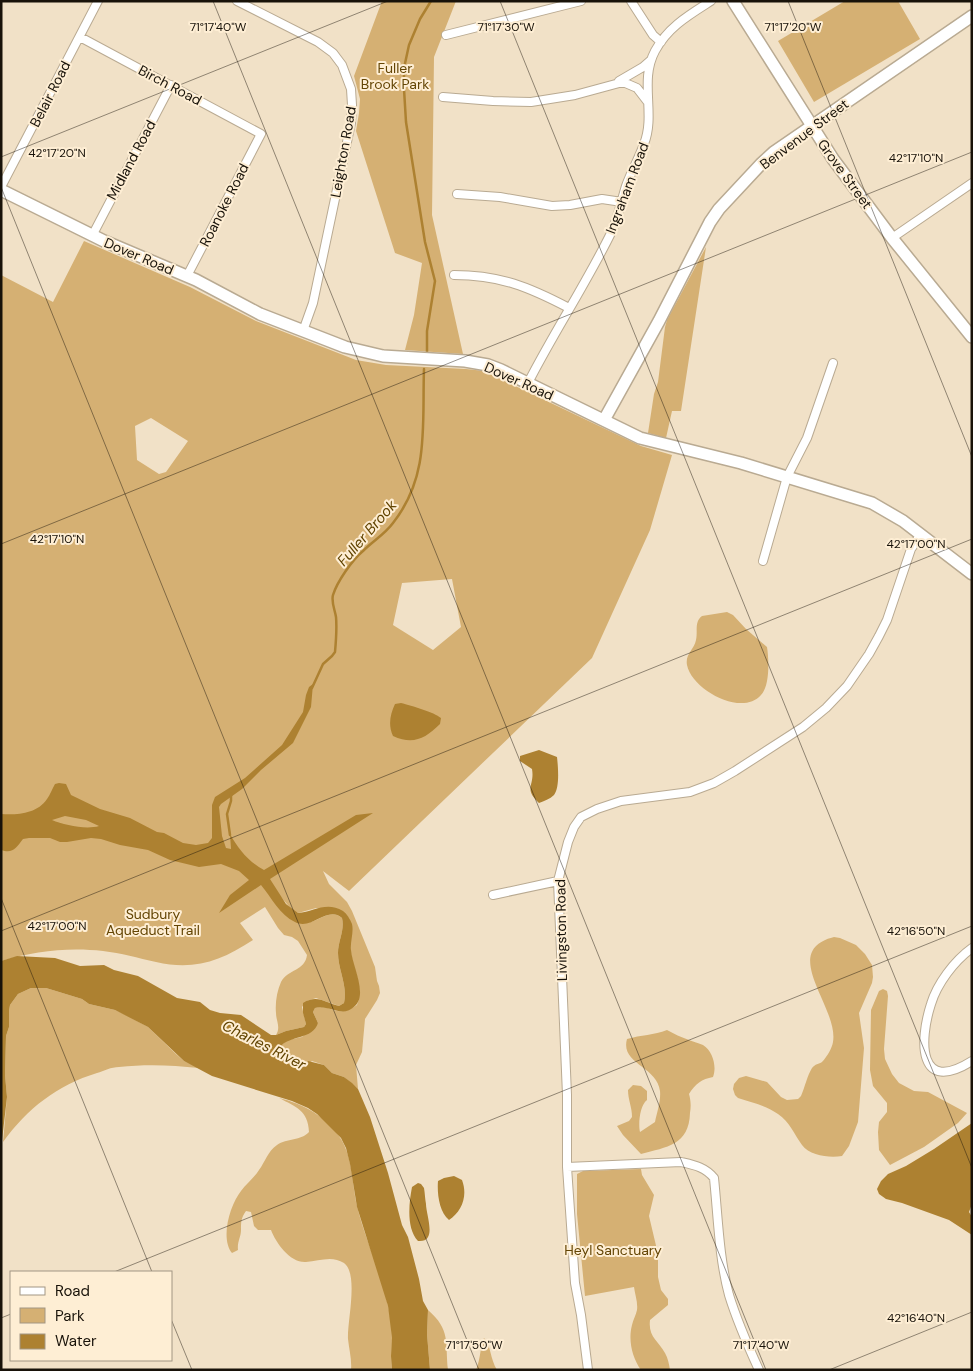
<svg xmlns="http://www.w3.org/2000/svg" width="973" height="1371" font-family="'DM Sans',sans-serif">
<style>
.green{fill:#d5b073;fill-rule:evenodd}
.water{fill:#ad8131;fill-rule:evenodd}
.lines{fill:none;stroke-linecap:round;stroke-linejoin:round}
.stream{stroke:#ad8131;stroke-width:2.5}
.street-casing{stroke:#b9aa92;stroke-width:10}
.secondary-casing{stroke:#b9aa92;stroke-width:14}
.street{stroke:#fff;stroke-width:8}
.secondary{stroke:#fff;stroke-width:11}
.ticks{fill:none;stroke:#181209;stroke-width:1;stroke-opacity:0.45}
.labels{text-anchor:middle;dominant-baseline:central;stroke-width:4;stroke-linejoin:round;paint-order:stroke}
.park-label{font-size:14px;fill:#644504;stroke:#feeed4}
.street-label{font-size:14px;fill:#181209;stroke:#feeed4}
.water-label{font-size:15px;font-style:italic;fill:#614301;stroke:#feeed4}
.ticks-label{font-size:12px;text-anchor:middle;fill:#181209;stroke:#feeed4;stroke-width:4;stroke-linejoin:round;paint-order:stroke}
</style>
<rect width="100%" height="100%" fill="#f1e1c7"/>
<path class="green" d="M382,1H456L434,57L432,215L463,354L405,350L414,315L422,263L395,253L356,131L359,113L360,99L354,76Z
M845,1H898L920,39L814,102L778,41Z
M84,241L190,287L256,321L356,360L386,365L466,369L484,371L641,446L672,455L650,530L592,658L349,891L323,871L329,884L347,902L352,911L375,967L377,981L379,986L380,993L377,1000L365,1019L362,1052L356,1065L358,1089L344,1077L332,1073L324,1065L312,1061L301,1068C288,1065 280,1060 280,1046L288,1040L302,1037L318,1023L313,1012L315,1008C333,1003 334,1020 357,1005C364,987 354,972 351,954C349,941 352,931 349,918L316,908L298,913L292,910L281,897L274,901C308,949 322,901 342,918C345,930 338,941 338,953C338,970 348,986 344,1003L339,1006L316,998L307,1001L302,1007L306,1024L304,1027L286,1031L276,1035C281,1027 276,1021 276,1013C275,1003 277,991 281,982C288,969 305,971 307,955L298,941L292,937L284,935L278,928L265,907L240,923L253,940C221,961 194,971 156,962C138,958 121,953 103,951C69,947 34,951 1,961V275L53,302ZM151,418L188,441L166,472L159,474L137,460L135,426ZM452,579L461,627L433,650L393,625L402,583Z
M706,247L681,411H672L666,438L648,433L654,394L658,382L665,327L667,320Z
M727,612L733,615L746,629L767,647C769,659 770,686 761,695C742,717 692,690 687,665C685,654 694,650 696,640C698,631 694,622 702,616Z
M834,937L840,938L856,945L865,954L872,965L873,977L872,983L859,1013L864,1048L858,1122L849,1146L842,1156C830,1158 810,1156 802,1145C794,1134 790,1122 778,1114C767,1106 751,1102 738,1098L735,1095L733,1089L734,1084L739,1078L746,1076L767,1082L781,1097L787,1100L798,1099L801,1096C805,1087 807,1076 812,1068C815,1064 819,1064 822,1062C827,1057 832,1048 833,1042C839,1007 778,951 834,937Z
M38,987L46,988L82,999L89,1004L115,1010L128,1016L148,1027L176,1054L184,1061L199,1068C172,1065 146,1064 119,1067C111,1067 104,1071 97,1073C57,1085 27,1109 3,1142L7,1097L5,1075L6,1036L9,1027V1011L10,1005L18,994L31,988Z
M883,989L887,991L888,996L884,1049L885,1059L892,1074L899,1083L914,1091L928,1092L967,1113L958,1123L924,1147L890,1165L879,1150L878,1132L879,1122L887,1112V1103L873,1086L870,1070L871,1010L879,991Z
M667,1030C674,1034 681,1037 689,1040C693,1042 699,1043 703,1045C713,1051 717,1067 713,1077C702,1079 695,1084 689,1094C691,1101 691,1107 690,1113C689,1145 667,1147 641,1154L623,1135L617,1126L629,1121L632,1117C632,1107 628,1100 628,1090L633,1085L641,1086L647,1091V1100C640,1105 638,1124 640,1132L655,1122C657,1112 661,1101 660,1091C657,1066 620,1064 627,1039C641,1035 654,1035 667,1030Z
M279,1098C304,1104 327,1117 341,1139C353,1159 352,1184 357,1206C364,1236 378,1264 385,1294C389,1308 392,1324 392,1339C392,1350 391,1359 392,1370H351C352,1360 349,1349 348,1339C347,1322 359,1274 344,1263C332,1255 319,1261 306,1262C290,1263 276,1243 271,1230H258L254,1226L251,1212L246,1211C241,1218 241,1222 241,1230C241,1237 237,1242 238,1250L232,1253C220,1238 230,1205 241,1191C246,1184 254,1178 259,1170C265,1162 268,1151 277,1145C287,1138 301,1141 309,1132C308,1110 296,1107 279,1098Z
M641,1169L642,1175L654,1195L649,1216L658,1254V1277L661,1290L668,1299V1305L650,1320C648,1337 658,1340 665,1353C668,1358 669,1364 670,1370H641C632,1357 628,1340 632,1325C633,1320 636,1315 637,1310C638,1302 635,1295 634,1287L585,1296L577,1214V1174L583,1171Z
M428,1310C451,1330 445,1342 448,1370H430L427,1334Z
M484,1338C491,1345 490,1359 497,1370H476C481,1358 480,1346 484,1338Z"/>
<path class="water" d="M313,684L311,707L293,743L261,770L242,789L221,804L219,807L222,836L226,848L231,849L230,834C238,849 249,862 264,870L356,815L373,813L270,879L286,904L298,913C314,912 326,901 343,911C347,914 350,919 352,924C354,932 350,942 351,950C352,965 368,994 355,1006C342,1019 329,1004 315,1008L313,1012L318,1023C312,1040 291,1035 281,1046L280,1052L285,1062L296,1067H304L308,1061L324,1065L332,1073L344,1077L352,1083L358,1089L370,1117L388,1173L402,1225L408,1237L419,1279L423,1301L428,1310L427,1334L430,1370H392L391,1356L392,1338L388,1306L357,1207L350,1164L346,1148L341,1138L317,1114L308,1108L292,1101L212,1076L184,1061L148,1027L115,1010L89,1004L82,999L46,988H31L18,994L10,1005L9,1011V1027L6,1036L5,1075L7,1097L1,1149V961L17,956L55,958L80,966L104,965L114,970L138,976L177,998L200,1002L210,1010L220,1013L241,1015L271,1035H276L286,1031L304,1027L306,1024L303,1013V1003C318,994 325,1003 339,1006L344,1003C348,986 338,970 338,953C338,941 345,930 342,918C327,905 312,931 295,922C280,915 271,897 261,885L219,913L230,895L249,880L239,871L221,864L199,867L170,860L148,850L120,845L101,839L91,838L67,842H60L50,838H29L23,839C16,848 13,854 1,850V814C17,815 37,814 47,799C50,795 52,789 55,784L59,783L66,784L71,795L100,809L130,818L157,832L164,833L183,843L196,845L208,843L212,838V805L215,797L245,778L282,745L303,712L306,695L309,687ZM65,816L86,820L99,826C86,830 64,825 52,820Z
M401,703C412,706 434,712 441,718L440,724C425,739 413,745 393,736C388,725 390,715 395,704Z
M539,750L557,757C558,766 560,788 554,795C550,799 544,801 539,803C523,788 535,786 532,769L520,761V756Z
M972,1123V1204L969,1212L972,1217V1235L949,1220L902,1203L886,1199L879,1194L877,1189L881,1181L888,1174L906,1166L934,1149Z
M454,1176L462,1180C468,1196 462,1211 449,1220C439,1212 437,1193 438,1181L444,1178Z
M418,1183L421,1184L424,1188C425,1194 425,1199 426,1204C426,1215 438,1243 418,1241C406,1228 409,1203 412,1187Z"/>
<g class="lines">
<path class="stream" d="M427,353V331L435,281L425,242L406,122L404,89V68L409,45L420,19L431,1
M312,688L323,664L332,656L335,652C336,641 337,628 336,617C335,610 331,602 333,595C337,582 352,560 363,551C373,541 385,534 393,523C430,476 422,425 424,369
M230,835L227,814L231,801V794"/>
<g class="street-casing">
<path id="street" d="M237,1L318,42L333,53L342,65L351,89L352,105L351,123L313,303L303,331
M631,1L653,35L661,42
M446,35L581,1
M80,37L261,134L187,276
M619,81L643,67L651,60
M443,97L493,101L531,102L575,95L623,82L637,88L647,101
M1,187L98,1
M457,194L500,197L552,206L570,205L602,199L622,202
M92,236L171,85
M892,238L972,183
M454,275C500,275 529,287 569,308
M528,383C554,332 586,284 611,233C618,218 621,202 626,186C631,172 639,158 644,144C656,114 639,81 655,51C668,27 689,15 711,1
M763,561L787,477L807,438L833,363
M493,895L558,881
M972,948C954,961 937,984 931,1004C919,1041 918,1095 972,1061
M567,1167L681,1162C694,1165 705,1167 714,1178C718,1217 719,1258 729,1295C737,1321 748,1346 759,1370
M588,1370L581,1315L575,1283L567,1167V1095L558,881L568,842L574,827L581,817L597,809L621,801L690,792L714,783L735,771L803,727L826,708L847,686L869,654L879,636L887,620L911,549L921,534"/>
</g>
<g class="secondary-casing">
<path id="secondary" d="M733,1L833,159L892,238L972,337
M1,190L104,241L196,280L260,314L345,347L383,356L465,361L488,365L501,370L640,438L741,463L872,503L903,521L972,574
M604,420L659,321L710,222L719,209L761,164L774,152L972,16"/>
</g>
<use href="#street" class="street"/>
<use href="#secondary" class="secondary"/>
</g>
<path class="ticks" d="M213,1L766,1370M500,1L972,1168M788,1L972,457M1,157L388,1M1,187L479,1370M1,544L972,152M1,898L152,1272M1,931L972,539M114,1272L972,926M1,1318L11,1314M171,1319L192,1370M829,1370L972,1312"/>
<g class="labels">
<g class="park-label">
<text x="395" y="68">Fuller<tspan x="395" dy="16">Brook Park</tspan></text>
<text x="153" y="914">Sudbury<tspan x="153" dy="16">Aqueduct Trail</tspan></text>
<text x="613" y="1250">Heyl Sanctuary</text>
</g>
<g class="street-label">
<text transform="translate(170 85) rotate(28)">Birch Road</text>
<text transform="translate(50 94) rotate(-63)">Belair Road</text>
<text transform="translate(804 134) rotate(-37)">Benvenue Street</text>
<text transform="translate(343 152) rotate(-80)">Leighton Road</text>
<text transform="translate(131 160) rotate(-62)">Midland Road</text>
<text transform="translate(845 174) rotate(54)">Grove Street</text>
<text transform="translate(627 188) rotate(-69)">Ingraham Road</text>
<text transform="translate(224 205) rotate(-63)">Roanoke Road</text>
<text transform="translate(139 256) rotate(23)">Dover Road</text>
<text transform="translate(519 381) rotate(24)">Dover Road</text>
<text transform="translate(561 930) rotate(-91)">Livingston Road</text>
</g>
<g class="water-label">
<text transform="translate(367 533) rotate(-49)">Fuller Brook</text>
<text transform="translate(264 1045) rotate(27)">Charles River</text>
</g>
</g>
<g class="ticks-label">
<text x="218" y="31">71°17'40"W</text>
<text x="506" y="31">71°17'30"W</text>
<text x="793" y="31">71°17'20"W</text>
<text x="57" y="157">42°17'20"N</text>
<text x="916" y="162">42°17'10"N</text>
<text x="57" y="543">42°17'10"N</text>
<text x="916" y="548">42°17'00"N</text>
<text x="57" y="930">42°17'00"N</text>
<text x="916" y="935">42°16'50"N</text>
<text x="916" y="1322">42°16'40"N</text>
<text x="474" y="1349">71°17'50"W</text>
<text x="761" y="1349">71°17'40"W</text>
</g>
<rect width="973" height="1371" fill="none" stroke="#181209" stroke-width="5"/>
<rect x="10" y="1271" width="162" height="90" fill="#feeed4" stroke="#a29683"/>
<rect x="20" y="1287" width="25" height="8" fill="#ffffff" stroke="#a29683"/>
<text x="55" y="1296" font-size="15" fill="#181209">Road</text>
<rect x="20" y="1308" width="25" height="15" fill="#d5b073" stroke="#a29683"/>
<text x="55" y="1321" font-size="15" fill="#181209">Park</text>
<rect x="20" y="1334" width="25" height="15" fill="#ad8131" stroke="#a29683"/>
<text x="55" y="1346" font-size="15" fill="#181209">Water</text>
</svg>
